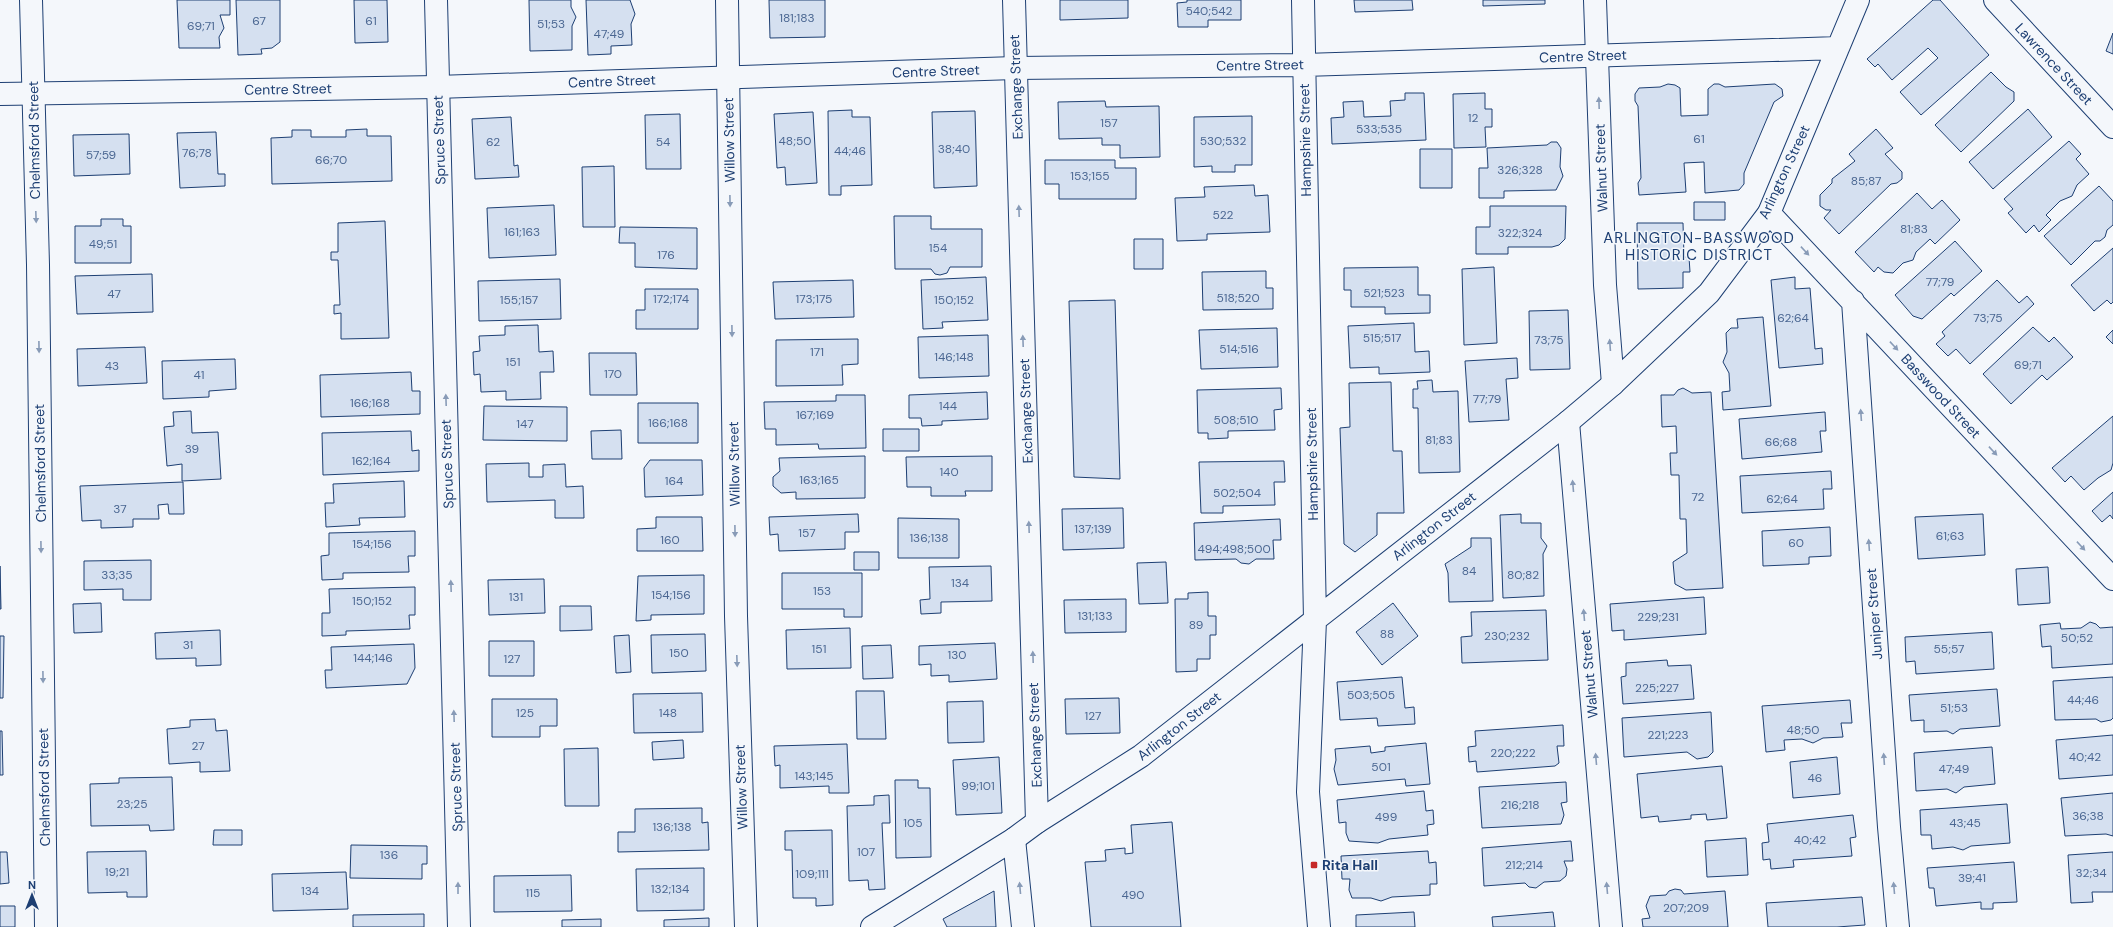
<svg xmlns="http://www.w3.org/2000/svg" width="2113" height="927" font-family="'DM Sans',sans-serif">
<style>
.building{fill:#d5e0f0;stroke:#1d3f73}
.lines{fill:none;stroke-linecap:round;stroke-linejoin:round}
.street-casing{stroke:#1d3f73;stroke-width:24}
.secondary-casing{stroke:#1d3f73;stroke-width:24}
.street{stroke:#f4f7fb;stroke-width:22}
.secondary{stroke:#f4f7fb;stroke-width:22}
.oneway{fill:#889bb7}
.poi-dot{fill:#c62828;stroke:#f4f7fb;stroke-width:1.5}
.labels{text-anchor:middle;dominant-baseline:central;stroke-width:3;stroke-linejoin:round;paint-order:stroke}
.number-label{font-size:12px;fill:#4b6792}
.street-label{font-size:14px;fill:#1d3f73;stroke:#f4f7fb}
.poi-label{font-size:14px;font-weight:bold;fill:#1d3f73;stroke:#f4f7fb;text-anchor:start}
.neighbourhood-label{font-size:15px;letter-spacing:1px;fill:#1d3f73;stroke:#f4f7fb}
</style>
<rect width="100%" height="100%" fill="#f4f7fb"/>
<path class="building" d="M177,0H230V15H220L224,28L219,37L220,48H179Z
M236,0H280V42L272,48L261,49L262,54L238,55Z
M354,0H387L388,42L355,43Z
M529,0H571V7L576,17L572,26V50L530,51Z
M586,0H630L635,14L631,24L632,45L611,46V54L588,55Z
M769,0H825V37L770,38Z
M1060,0H1128V18L1060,20Z
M1187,0H1241V20H1208V27H1178L1177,3L1187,2Z
M1354,0H1412L1413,10L1355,12Z
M1483,0H1545V4L1483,6Z
M1933,0H1940L1989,55L1921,115L1900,92L1938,58L1928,48L1892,80L1878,64L1875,67L1867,59Z
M2113,33V54L2106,51Z
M1991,72L2006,87L2014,92V101L1961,152L1935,125Z
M1668,84L1675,85L1680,88L1681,116L1708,115V89L1714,84H1719L1725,87L1775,84L1782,89L1783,96L1774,102L1744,173V184L1739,190L1705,193L1704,162L1684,163L1686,192L1639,195L1638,183L1641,178L1638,106L1635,101V94L1639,88L1660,87Z
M1405,93H1424L1426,140L1332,144L1331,118L1344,117L1343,102L1363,101L1364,117L1391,116L1390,101L1405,100Z
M1485,93V109H1492V127H1485L1486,147L1454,148L1453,94Z
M1105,101L1106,107L1159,106L1160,157L1120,158V145H1102V138L1059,139L1058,102Z
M2028,109L2052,137L1993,189L1969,162Z
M852,110V117H870L872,185L841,186V195H829L828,111Z
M975,111L977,186L934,188L932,112Z
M813,112L817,183L786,185L785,167L777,168L774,114Z
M680,114L681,169H646L645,115Z
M1252,116V165H1235V172H1212V166L1194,167V117Z
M511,117L514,166L518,165L519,177L475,179L472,119Z
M367,129V136H391L392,181L272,184L271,138L292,137V130H311V137H346V130Z
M1876,129L1893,148L1885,154L1902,172V179L1897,183L1891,184L1839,234L1824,218L1831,210H1826L1820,206V195L1832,183V179L1855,161L1849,154Z
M216,132L218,174H225V186L180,188L177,133Z
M129,134L130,174L74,176L73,135Z
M2069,141L2081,154L2076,159L2089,174L2077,185L2072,196L2060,201L2046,215L2051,220L2039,232L2034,225L2026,233L2008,213L2013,209L2004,199Z
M1551,142H1557L1561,148L1560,167L1563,176L1556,190L1504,191V198H1479V168H1488L1487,148L1547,145Z
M1420,149H1452V188H1420Z
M1045,160H1115V168H1136V199H1059V184H1045Z
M614,166L615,227H583L582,167Z
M1254,185L1255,196L1268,195L1270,232L1207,234V240L1177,241L1175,198L1205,197L1204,187Z
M2099,186L2113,201V225L2107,230L2105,237L2100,241H2095L2071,265L2044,236Z
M1917,193L1932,209L1942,200L1960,220L1935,244L1930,239L1916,252L1913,260L1903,263L1893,273L1884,272L1878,267L1874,272L1855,252Z
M1694,202H1725V220H1694Z
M554,205L556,255L489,258L487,208Z
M1490,206H1566L1565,239L1559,245L1552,247H1508V254H1476V227H1490Z
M894,216H931V229H982V267H950L947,273L940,275L935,274L931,269H895Z
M101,219H123V226H131V263H75V226H101Z
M385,221L389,338L341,339V313L334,314V305H340L338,260H331V252H338V223Z
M1637,223H1683L1684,257H1689L1690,272H1683V288L1638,289Z
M620,227L697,228V269L635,267V243H619Z
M1134,239H1163V269H1134Z
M1955,241L1982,271L1954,296L1951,293L1922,319L1913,316L1895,295Z
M2113,248V302L2111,304L2107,300L2094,311L2071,285Z
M1418,267V295H1430V313L1385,314V307H1351V290H1344V268Z
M1494,267L1497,343L1464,345L1462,269Z
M1266,271V288H1273V309L1203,310L1202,272Z
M152,274L153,312L77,314L75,276Z
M986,277L988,320L942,322L943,328L923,329L921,280Z
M1795,277V289L1810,288L1815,349L1822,348L1823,364L1779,368L1771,280Z
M560,279L561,319L479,321L478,281Z
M853,280L854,317L775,319L773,282Z
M1997,280L2019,303L2027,296L2034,304L1970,364L1956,349L1948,356L1936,344L1945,336L1942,332Z
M645,289H698V329H636V310H645Z
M1115,300L1120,479L1074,477L1069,301Z
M1568,310L1570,369L1530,370L1529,311Z
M1763,317L1771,406L1723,410L1722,392L1730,391L1729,373L1723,362L1727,352L1726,333L1731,328H1738L1737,319Z
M1414,323L1415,352L1429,351L1430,372L1379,374V367L1350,368L1348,326Z
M538,325L539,352L553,351L554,372H540L541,399L506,400V391L481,392L480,374L474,375L473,352L480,351L479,336L505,335V326Z
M2033,327L2049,342L2054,337L2073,357L2047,380L2042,375L2011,404L1983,374Z
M1277,328L1278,367L1201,369L1199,330Z
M2113,330V344L2106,337Z
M988,335L989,376L919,378L918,337Z
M858,339V364L842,365L843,385L776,386V340Z
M145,347L147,383L78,386L77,349Z
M589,353H636L637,395H590Z
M1517,358L1518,378L1506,379L1509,420L1469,422L1465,361Z
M235,359L236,389L209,391V397L163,399L162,361Z
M411,372L412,391H420V414L321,417L320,375Z
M1432,380L1433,392L1458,391L1460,472L1419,473L1418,408H1413V389H1418L1417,381Z
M1391,382L1393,451H1402L1404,513H1377V535L1355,552L1344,544L1340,428L1350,427L1349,383Z
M1281,388L1282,409L1274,410L1275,430L1228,431V438L1208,439V433H1198L1197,390Z
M1683,388L1692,393L1711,392L1723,588L1686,590L1675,584L1673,562L1687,553L1686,519H1680L1679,475H1671L1670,453H1677L1676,426L1662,427L1661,395H1674L1678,390Z
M987,392L988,419L942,421V425L922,426L921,418H909V395Z
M836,395H865L866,448L819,449L818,444L776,445V429H765L764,402L836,401Z
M638,403H698V443H638Z
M484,406L567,407V441L483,440Z
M191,411L192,433L218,432L221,479L182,481V464L167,466L164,427L174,426L173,412Z
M1825,412L1826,431H1820L1822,452L1742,459L1739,419Z
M2113,416V463L2111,470L2098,478L2084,490L2071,476L2065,482L2052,468Z
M883,429H919V451H883Z
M621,430L622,459H592L591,431Z
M411,431L412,451L419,450V471L323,475L322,433Z
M865,456V498L796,499V492L781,493L773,486V477L780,471L779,458Z
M992,456V491H965L966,496H931V487H907L906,457Z
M650,460H702L703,495L645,497L644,468Z
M1284,461L1285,482H1274L1275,505L1223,506V513H1201L1199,462Z
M529,463V477H543V465L565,464L566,487L583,486L584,518H555V500L487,502L486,464Z
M1831,471L1832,489H1823L1824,509L1742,513L1740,476Z
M404,481L405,517L359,518L360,525L326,527L325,503H334L333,484Z
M183,482L184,514H169L168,504L158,505L159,519H133V527L101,528V520L82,521L80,486Z
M2113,492V519L2110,515L2102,522L2092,511Z
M1123,508L1124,548L1063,550L1062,509Z
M858,514L859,532H845V549L779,551L778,534L770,535L769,517Z
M1521,514V523H1541V538L1547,546L1543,554L1544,596L1503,598L1500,515Z
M1983,514L1985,555L1918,559L1915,517Z
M656,517H702L703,551H637V529L656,528Z
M898,518L959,519V558H898Z
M1280,519L1281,540H1273L1274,559H1256L1249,564L1241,563L1236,559L1195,560L1194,523Z
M1830,527L1831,556L1809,557V564L1763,566L1762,531Z
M415,531V556H408L409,572L343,573V579L322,580L321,556L329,555V533Z
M1471,538H1491L1493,601L1449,602L1448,573L1445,564L1471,547Z
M854,552H879V570H854Z
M151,560V600H123V589L84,590V561Z
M1166,562L1168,603L1139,604L1137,563Z
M0,566L1,609H0Z
M991,566L992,601L941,602V613L921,614L920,600L930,599L929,567Z
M2048,567L2050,603L2018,605L2016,569Z
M782,573H862V617H844V609H782Z
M704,575V614L651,615V620L636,621L638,576Z
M544,579L545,613L489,615L488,580Z
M415,587V615H409L410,629L346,631V635L322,636V613H330L329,589Z
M1208,592V616H1216V635H1210V659H1197V671L1176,672L1175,599H1188V593Z
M1704,597L1706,634L1624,640V630L1612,631L1610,604Z
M1126,599V632L1065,633L1064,600Z
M101,603L102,632L74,633L73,604Z
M1393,603L1418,636L1382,665L1356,632Z
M560,606H591L592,630L560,631Z
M1546,610L1548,660L1462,663L1461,637L1472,636L1471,612Z
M2090,622L2096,624L2100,628L2113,627V664L2052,668L2051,646L2042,647L2040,625L2060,623L2061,629L2081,628Z
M850,628L851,668L787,669L786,630Z
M220,630L221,665L196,666V658L156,659L155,633Z
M1992,632L1994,669L1916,674L1915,661L1906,662L1905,637Z
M705,634L706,671L652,673L651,635Z
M629,635L631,672L616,673L614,636Z
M0,636H4L3,698H0Z
M489,641H534V676H489Z
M995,643L997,679L949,682V675L931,676V664L919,665V646Z
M414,644L415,668L407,684L326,688L325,670H332L331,647Z
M891,645L893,678L863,679L862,646Z
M1667,660L1668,666L1691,665L1694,699L1623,704L1621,677L1626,676V663Z
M1402,677L1405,708L1414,707L1415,724L1378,726L1377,718L1340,720L1337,682Z
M2113,677V718L2111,720L2101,722L2096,719L2055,720L2053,681Z
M1997,689L2000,726L1960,729L1953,734L1947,731L1924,732V720L1911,721L1909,695Z
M856,691H884L886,739H857Z
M702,693L703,732L634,733L633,694Z
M1119,698L1120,733L1066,734L1065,699Z
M492,699H557V726H540V737H492Z
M1850,700L1852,723H1841L1843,737L1823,738L1813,743L1802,739L1784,740L1785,750L1766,752L1762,706Z
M983,701L984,742L948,743L947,702Z
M1711,712L1713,752L1708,757L1697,759L1687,752L1624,757L1622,718Z
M215,719L216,731L227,730L230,771L200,772V762L169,764L167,729L190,727V720Z
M1563,725L1564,746H1557L1559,763L1555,766L1477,772L1476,761L1469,762L1468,747L1476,746L1475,731Z
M0,731H2L3,775H0Z
M2113,735V775L2059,779L2056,740Z
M683,740L684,758L653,760L652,742Z
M1426,743L1430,784L1406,786L1405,779L1338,785L1334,769L1336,760L1335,749L1370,746L1371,753L1385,751V747Z
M847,744L849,793H829V786L780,788V765L775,766L774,746Z
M1992,747L1995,784L1964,787L1956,793L1947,789L1916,791L1914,753Z
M598,748L599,806H565L564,749Z
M999,757L1002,813L956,815L953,760Z
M1837,757L1840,794L1793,798L1790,762Z
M1722,766L1727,818L1707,820L1706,814L1691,815V819L1659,822L1658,816L1641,818L1637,774Z
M172,777L174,830L150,831L149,825L91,826L90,784L119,783V778Z
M895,780H918V788H930L931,857L896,858Z
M1566,782L1567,802L1561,803L1564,815L1561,824L1482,828L1479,787Z
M1424,791L1426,811L1433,810L1434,824L1427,825L1428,835L1389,839L1378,843L1349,841L1346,833V822L1339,823L1337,800Z
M2113,793V836L2106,834L2065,836L2061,798Z
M889,795L890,823H882L885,889L869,890L868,880L849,881L847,806L874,805V796Z
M2007,804L2010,843L1971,846L1963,850L1953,847L1932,849L1931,835H1921L1920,810Z
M702,808V823L708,822L709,850L618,852V832H635V809Z
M1853,815L1856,837L1850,838L1852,856L1793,860L1794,867L1771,869L1770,859L1763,860L1762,843L1769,842L1767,824Z
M1172,822L1181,927H1091L1085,862L1106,861L1105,850L1125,848V854L1133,853L1131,825Z
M214,830H242V845H213Z
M832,830L833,905L816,906V898H793L792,850H785V831Z
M1746,838L1748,875L1707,877L1705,841Z
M1571,841L1573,861H1564L1567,869L1566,876L1560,881L1544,882L1536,888L1529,887L1525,883L1484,886L1482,848Z
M351,845L427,846V864H422V879L350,878Z
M146,851L147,897H127V892L88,893L87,852Z
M1428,851L1429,863L1436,862L1437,884H1430V895L1392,897L1381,901L1371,898H1352L1349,890L1350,879H1342L1341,856Z
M0,852H7L9,883L0,884Z
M2113,852V892H2092L2093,902L2071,903L2068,855Z
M2014,862L2017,902L1993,903V909H1981V902L1936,906L1934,888H1929L1927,868Z
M704,868V910L637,911L636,869Z
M346,872L348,909L273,911L272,874Z
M571,875L572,911L494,912V876Z
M1675,889L1681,890L1684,894L1725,891L1728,927H1643L1642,919L1650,918L1646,906L1650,896L1666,895L1669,891Z
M994,891L996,927H947L943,919Z
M1862,897L1865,925L1837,927H1768L1766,903Z
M0,906H15V927H0Z
M1414,912L1415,927H1356V915Z
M1553,912L1555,927H1493L1492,917Z
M424,914V927H353V915Z
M709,918V927H664V920Z
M601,919V927H562V920Z"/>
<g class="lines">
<g class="street-casing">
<path id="street" d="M31,0L38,265L46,927
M436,0L459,927
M727,0L736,616L746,927
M1014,0L1037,822
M1595,0L1605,285L1613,384
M1769,213L2113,579
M1853,301L1889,827L1898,927
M1568,422L1611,927
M1014,839L1023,927"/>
</g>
<g class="secondary-casing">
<path id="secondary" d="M1303,0L1315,620L1308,792L1319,927
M1995,0L2113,127
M0,94L437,87L1015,68L1304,65L1838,48
M872,927L1014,839L1037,822L1141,756L1568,422L1613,384L1709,293L1769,213L1858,0"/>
</g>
<use href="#street" class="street"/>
<use href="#secondary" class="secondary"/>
</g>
<defs><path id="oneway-solid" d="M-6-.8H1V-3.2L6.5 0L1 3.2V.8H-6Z"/></defs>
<g class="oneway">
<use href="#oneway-solid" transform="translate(1599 103) rotate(-92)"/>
<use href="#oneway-solid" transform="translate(730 201) rotate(89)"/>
<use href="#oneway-solid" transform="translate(1019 211) rotate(-92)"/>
<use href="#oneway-solid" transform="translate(36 217) rotate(88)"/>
<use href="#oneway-solid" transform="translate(1805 251) rotate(47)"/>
<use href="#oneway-solid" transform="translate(732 331) rotate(89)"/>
<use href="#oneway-solid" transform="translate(1023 341) rotate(-92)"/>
<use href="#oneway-solid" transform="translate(1610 345) rotate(-94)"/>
<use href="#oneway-solid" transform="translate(1894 346) rotate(47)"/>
<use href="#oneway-solid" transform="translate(39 347) rotate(89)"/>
<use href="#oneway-solid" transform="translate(446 400) rotate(-92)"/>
<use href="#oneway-solid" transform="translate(1861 415) rotate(-94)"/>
<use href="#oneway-solid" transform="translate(1993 451) rotate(47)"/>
<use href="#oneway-solid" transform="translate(1573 486) rotate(-95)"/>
<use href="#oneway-solid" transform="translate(1029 527) rotate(-92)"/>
<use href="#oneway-solid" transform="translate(735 531) rotate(89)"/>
<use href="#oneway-solid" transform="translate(1869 545) rotate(-94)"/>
<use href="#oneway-solid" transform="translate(2081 546) rotate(47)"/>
<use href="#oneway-solid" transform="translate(41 547) rotate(89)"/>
<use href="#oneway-solid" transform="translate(451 586) rotate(-92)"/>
<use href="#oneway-solid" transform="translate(1584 615) rotate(-95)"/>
<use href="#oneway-solid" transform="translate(1033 657) rotate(-92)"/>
<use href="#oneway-solid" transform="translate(737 661) rotate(88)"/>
<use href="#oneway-solid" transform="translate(43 677) rotate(89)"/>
<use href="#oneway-solid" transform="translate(454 716) rotate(-92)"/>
<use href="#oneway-solid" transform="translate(1596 759) rotate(-95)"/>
<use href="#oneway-solid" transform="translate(1884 759) rotate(-94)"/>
<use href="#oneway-solid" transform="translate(458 888) rotate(-90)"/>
<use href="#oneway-solid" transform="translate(1020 888) rotate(-95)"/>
<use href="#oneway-solid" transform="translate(1607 888) rotate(-95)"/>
<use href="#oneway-solid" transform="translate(1894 888) rotate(-95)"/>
</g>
<rect class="poi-dot" x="1310" y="861" width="8" height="8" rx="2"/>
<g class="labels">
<g class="number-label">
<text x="1209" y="11">540;542</text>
<text x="797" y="18">181;183</text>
<text x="259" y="21">67</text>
<text x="371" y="21">61</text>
<text x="551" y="24">51;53</text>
<text x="201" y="26">69;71</text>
<text x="609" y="34">47;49</text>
<text x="1473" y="118">12</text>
<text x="1109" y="123">157</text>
<text x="1379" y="129">533;535</text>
<text x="1699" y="139">61</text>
<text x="795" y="141">48;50</text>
<text x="1223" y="141">530;532</text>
<text x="493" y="142">62</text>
<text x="663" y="142">54</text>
<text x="954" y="149">38;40</text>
<text x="850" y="151">44;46</text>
<text x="197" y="153">76;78</text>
<text x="101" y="155">57;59</text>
<text x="331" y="160">66;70</text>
<text x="1520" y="170">326;328</text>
<text x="1090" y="176">153;155</text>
<text x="1866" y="181">85;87</text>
<text x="1223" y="215">522</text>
<text x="1914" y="229">81;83</text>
<text x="522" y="232">161;163</text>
<text x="1520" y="233">322;324</text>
<text x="103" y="244">49;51</text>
<text x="938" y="248">154</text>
<text x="666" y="255">176</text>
<text x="1940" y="282">77;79</text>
<text x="1384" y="293">521;523</text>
<text x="114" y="294">47</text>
<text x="1238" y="298">518;520</text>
<text x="671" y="299">172;174</text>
<text x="814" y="299">173;175</text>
<text x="519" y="300">155;157</text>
<text x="954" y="300">150;152</text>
<text x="1793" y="318">62;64</text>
<text x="1988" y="318">73;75</text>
<text x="1382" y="338">515;517</text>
<text x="1549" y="340">73;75</text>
<text x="1239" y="349">514;516</text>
<text x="817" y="352">171</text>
<text x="954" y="357">146;148</text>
<text x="513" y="362">151</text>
<text x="2028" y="365">69;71</text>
<text x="112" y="366">43</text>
<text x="613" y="374">170</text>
<text x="199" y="375">41</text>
<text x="1487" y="399">77;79</text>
<text x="370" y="403">166;168</text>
<text x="948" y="406">144</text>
<text x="815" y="415">167;169</text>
<text x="1236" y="420">508;510</text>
<text x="668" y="423">166;168</text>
<text x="525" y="424">147</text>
<text x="1439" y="440">81;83</text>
<text x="1781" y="442">66;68</text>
<text x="192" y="449">39</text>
<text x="371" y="461">162;164</text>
<text x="949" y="472">140</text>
<text x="819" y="480">163;165</text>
<text x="674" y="481">164</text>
<text x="1237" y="493">502;504</text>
<text x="1698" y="497">72</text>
<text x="1782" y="499">62;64</text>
<text x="120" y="509">37</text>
<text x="1093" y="529">137;139</text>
<text x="807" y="533">157</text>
<text x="1950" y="536">61;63</text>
<text x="929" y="538">136;138</text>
<text x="670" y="540">160</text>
<text x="1796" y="543">60</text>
<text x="372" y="544">154;156</text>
<text x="1234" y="549">494;498;500</text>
<text x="1469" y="571">84</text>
<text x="117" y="575">33;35</text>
<text x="1523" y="575">80;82</text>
<text x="960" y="583">134</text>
<text x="822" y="591">153</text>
<text x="671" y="595">154;156</text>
<text x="516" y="597">131</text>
<text x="372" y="601">150;152</text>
<text x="1095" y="616">131;133</text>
<text x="1658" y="617">229;231</text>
<text x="1196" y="625">89</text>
<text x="1387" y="634">88</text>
<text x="1507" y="636">230;232</text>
<text x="2077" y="638">50;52</text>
<text x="188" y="645">31</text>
<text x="819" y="649">151</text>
<text x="1949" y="649">55;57</text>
<text x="679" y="653">150</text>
<text x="957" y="655">130</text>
<text x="373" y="658">144;146</text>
<text x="512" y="659">127</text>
<text x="1657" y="688">225;227</text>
<text x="1371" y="695">503;505</text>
<text x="2083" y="700">44;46</text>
<text x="1954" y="708">51;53</text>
<text x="525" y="713">125</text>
<text x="668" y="713">148</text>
<text x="1093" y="716">127</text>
<text x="1803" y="730">48;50</text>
<text x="1668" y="735">221;223</text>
<text x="198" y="746">27</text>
<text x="1513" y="753">220;222</text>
<text x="2085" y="757">40;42</text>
<text x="1381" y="767">501</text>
<text x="1954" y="769">47;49</text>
<text x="814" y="776">143;145</text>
<text x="1815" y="778">46</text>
<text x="978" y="786">99;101</text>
<text x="132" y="804">23;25</text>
<text x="1520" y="805">216;218</text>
<text x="2088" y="816">36;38</text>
<text x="1386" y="817">499</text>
<text x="913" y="823">105</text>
<text x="1965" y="823">43;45</text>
<text x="672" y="827">136;138</text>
<text x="1810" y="840">40;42</text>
<text x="866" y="852">107</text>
<text x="389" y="855">136</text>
<text x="1524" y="865">212;214</text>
<text x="117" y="872">19;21</text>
<text x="2091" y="873">32;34</text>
<text x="812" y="874">109;111</text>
<text x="1972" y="878">39;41</text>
<text x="670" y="889">132;134</text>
<text x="310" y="891">134</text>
<text x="533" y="893">115</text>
<text x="1133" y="895">490</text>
<text x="1686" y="908">207;209</text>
</g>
<g class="street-label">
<text transform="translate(1583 56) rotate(-2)">Centre Street</text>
<text transform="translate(2054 64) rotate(47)">Lawrence Street</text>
<text transform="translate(1260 65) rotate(-1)">Centre Street</text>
<text transform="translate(936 71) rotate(-2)">Centre Street</text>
<text transform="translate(612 81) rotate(-2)">Centre Street</text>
<text transform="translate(1016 87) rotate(-92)">Exchange Street</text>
<text transform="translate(288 89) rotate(-1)">Centre Street</text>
<text transform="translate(34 140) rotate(-91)">Chelmsford Street</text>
<text transform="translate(439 140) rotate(-92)">Spruce Street</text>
<text transform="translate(729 140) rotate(-91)">Willow Street</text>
<text transform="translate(1305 140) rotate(-91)">Hampshire Street</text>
<text transform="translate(1601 168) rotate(-92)">Walnut Street</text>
<text transform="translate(1784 172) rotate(-65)">Arlington Street</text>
<text transform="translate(1941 396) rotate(47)">Basswood Street</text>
<text transform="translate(1026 411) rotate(-92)">Exchange Street</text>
<text transform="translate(40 463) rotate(-91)">Chelmsford Street</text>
<text transform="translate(447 464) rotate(-92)">Spruce Street</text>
<text transform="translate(734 464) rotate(-91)">Willow Street</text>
<text transform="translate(1312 464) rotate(-91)">Hampshire Street</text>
<text transform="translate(1434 526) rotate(-38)">Arlington Street</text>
<text transform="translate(1874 614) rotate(-94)">Juniper Street</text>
<text transform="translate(1589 674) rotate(-95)">Walnut Street</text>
<text transform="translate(1179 726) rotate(-38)">Arlington Street</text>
<text transform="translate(1035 735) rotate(-92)">Exchange Street</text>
<text transform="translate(44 787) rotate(-91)">Chelmsford Street</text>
<text transform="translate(456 787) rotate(-92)">Spruce Street</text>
<text transform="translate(741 787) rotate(-92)">Willow Street</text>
</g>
<g class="poi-label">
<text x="1322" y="865">Rita Hall</text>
</g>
<g class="neighbourhood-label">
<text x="1699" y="238">ARLINGTON-BASSWOOD<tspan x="1699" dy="17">HISTORIC DISTRICT</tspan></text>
</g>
</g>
<g transform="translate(32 895)" stroke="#f4f7fb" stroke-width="3" paint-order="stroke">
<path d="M0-3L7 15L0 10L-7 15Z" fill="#1d3f73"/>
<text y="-6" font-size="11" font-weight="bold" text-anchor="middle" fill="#1d3f73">N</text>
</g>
</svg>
